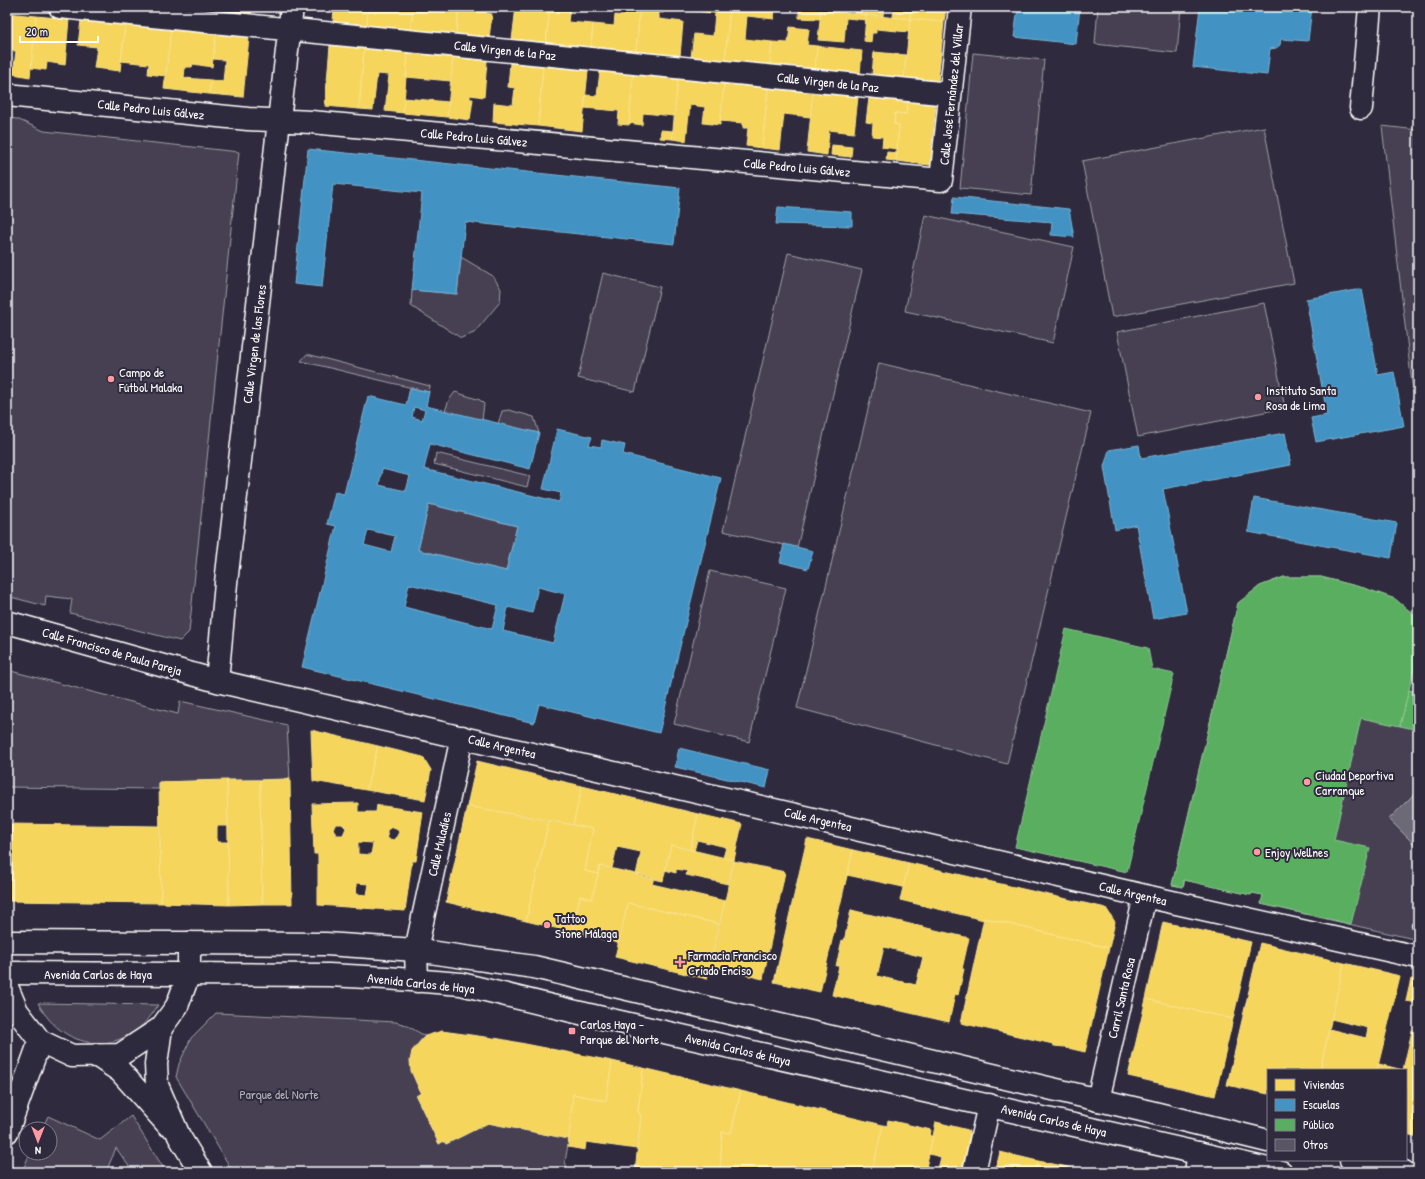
<svg xmlns="http://www.w3.org/2000/svg" width="1425" height="1179" font-family="'Patrick Hand',sans-serif">
<style>
.green{fill:#464152;stroke:#a2a0a8}
.water{fill:#6d6a77;stroke:#a7a6ad}
.homes{fill:#f6d55c;stroke:#f9e28d;fill-rule:evenodd}
.schools{fill:#4393c3;stroke:#7bb3d5;fill-rule:evenodd}
.public{fill:#5aae61;stroke:#8cc690}
.building{fill:#595564;stroke:#fff}
.lines{fill:none;stroke-linecap:round;stroke-linejoin:round}
.minor-casing{stroke:#fff;stroke-width:25}
.major-casing{stroke:#fff;stroke-width:25}
.minor{stroke:#2f2a3d;stroke-width:22}
.major{stroke:#2f2a3d;stroke-width:22}
.poi-dot{fill:#ff9aa2;stroke:#2f2a3d;stroke-width:1.5}
.labels{text-anchor:middle;dominant-baseline:central;stroke-width:4;stroke-linejoin:round;paint-order:stroke}
.street-label{font-size:13px;fill:#fff;stroke:#2f2a3d}
.poi-label{font-size:13px;fill:#fff;stroke:#2f2a3d;text-anchor:start}
.park-label{font-size:13px;fill:#b5b3ba;stroke:#2f2a3d}
</style>
<rect width="100%" height="100%" fill="#2f2a3d"/>
<filter id="ink" filterUnits="userSpaceOnUse"><feTurbulence type="fractalNoise" baseFrequency=".025" numOctaves="2"/><feDisplacementMap in="SourceGraphic" scale="8" xChannelSelector="R" yChannelSelector="G"/><feConvolveMatrix kernelMatrix="1 2 1 2 8 2 1 2 1" color-interpolation-filters="sRGB"/></filter>
<g filter="url(#ink)">
<path class="green" d="M1098,7H1181L1177,53L1095,44Z
M973,53L1044,60L1031,195L960,188Z
M7,118L17,119L44,131L239,152L189,632L180,641L70,613L72,599L46,596L45,606L7,596Z
M1382,126L1418,130V427L1410,368Z
M1264,127L1294,283L1112,317L1082,161Z
M925,215L1074,247L1053,343L905,311Z
M788,253L862,270L797,548L723,531Z
M461,257L493,276L501,289L500,302L474,333L461,338L411,306L412,290L457,294Z
M603,273L660,287L635,392L578,378Z
M1264,303L1285,408L1138,437L1117,332Z
M307,354L430,386L429,392L301,361Z
M879,363L1091,413L1007,764L797,708Z
M455,392L480,400L484,404L482,420L445,411L449,400Z
M509,410L534,417L539,433L498,424L502,411Z
M436,453L530,476L527,487L434,464Z
M429,504L517,526L506,571L418,550Z
M710,571L786,588L749,742L674,724Z
M1284,577H1321L1364,588L1395,599L1418,618V940L1261,904L1263,895L1252,893L1251,895L1185,880L1183,887L1172,885L1238,603L1260,586Z
M7,670L178,714L180,701L287,725L290,779L159,782V789L7,787Z
M38,1003L158,1005C129,1057 65,1055 38,1003Z
M216,1013L396,1022L406,1025L425,1036C404,1056 410,1069 421,1093L416,1096L439,1144L444,1141L446,1144L488,1123L569,1139L565,1162L569,1172H233L176,1077L179,1064L191,1038Z
M48,1116L100,1140L131,1116L166,1172H133L116,1148L106,1172H22L30,1153H50V1129H42Z"/>
<path class="water" d="M1418,790V848L1389,819Z"/>
<path class="homes" d="M183,7H218V11Z
M218,7H252L251,14L218,11Z
M334,7H368L367,25L333,22Z
M368,7H413L411,30L367,25Z
M413,7H459L456,34L411,30Z
M459,7H487L486,13L492,14L489,38L456,34Z
M516,7H550L546,43L512,40Z
M550,7H570L568,22L593,24L591,47L546,43Z
M625,7H640L636,52L591,47L593,24L614,26L615,15L624,16Z
M640,7H664L663,13L659,12V19L683,22L680,56L636,52Z
M685,7H730L725,61L691,57L694,34L713,36L715,13L684,10Z
M730,7H775L774,19L747,16L745,39L772,42L770,65L725,61Z
M790,7H821V10Z
M821,7H833L832,11L821,10Z
M855,7H867L866,15L854,13Z
M867,7H884L883,16L866,15Z
M894,7H911L910,19L893,17Z
M911,7H946L944,22L910,19Z
M799,8L821,10L820,19L799,18Z
M821,10L866,15V20L846,18L844,42L818,40Z
M7,13L36,16L30,77L13,74L16,51L7,50Z
M866,15L910,19L909,32L876,29V33H872L871,42L864,41Z
M36,16L69,19L65,65L47,62L46,70L31,68Z
M910,19L944,22L938,81L904,78Z
M81,20L125,25L120,71L94,68L97,47L78,45Z
M125,25L171,29L166,76L148,74L149,64L121,61Z
M790,27L809,29L807,45L817,46L815,69L770,65L772,42L788,43Z
M171,29L216,34L212,67L193,64L192,67H185L184,78L211,80L209,94L164,89Z
M216,34L249,37L243,97L209,94L211,80L223,82L225,60L213,59Z
M330,45L364,48L359,109L325,106Z
M817,46L862,51L860,74L815,69Z
M364,48L408,53L403,113L385,111L389,75L377,74L373,110L359,109Z
M874,52L906,55L904,78L872,75Z
M408,53L453,57L451,81L406,77Z
M453,57L487,61L484,97L470,95V99H473L470,120L447,117Z
M510,63L543,66L538,126L493,122L494,103L513,105L515,88L508,87Z
M543,66L588,71L582,131L538,126Z
M600,71L633,75L629,125L618,124L619,111L584,108L586,95L597,96Z
M633,75L678,79L674,116L643,113L642,125L629,123Z
M678,79L724,84L720,125L703,123L705,107L690,105L686,141L672,139Z
M724,84L768,88L762,148L746,146L748,128H743V123L720,121Z
M768,88L813,93L810,117L784,114L780,150L762,148Z
M813,93L858,97L854,133L829,130L827,155L807,152Z
M404,98L449,102L447,117L403,113Z
M869,98L908,102L906,114L895,113L894,124L899,125L897,149L882,147L883,137L872,136L873,123L866,122Z
M908,102L936,104L930,165L896,161L899,125L894,124L895,113L906,114Z
M661,130L673,131L672,139L660,138Z
M832,145L852,147L851,157L831,155Z
M887,152L897,153L896,161L886,160Z
M311,730L378,746L366,790L313,781Z
M378,746L423,757L431,770L425,800L366,790Z
M477,761L582,786L573,825L467,806Z
M290,779L292,904H262L260,780Z
M227,780L228,826H217V842H228L229,905L161,903L159,782Z
M227,780H260L262,904L229,905Z
M582,786L698,814L690,850L671,845L663,881L636,875L641,852L617,847L612,868L600,866L598,874L585,871L593,829L573,825Z
M358,803V812H376L377,805L423,812L416,861H412L405,911L318,905V854H314L312,804ZM336,824H342L346,828L343,835H336L333,828ZM392,827L396,828L399,832L395,840L388,839L387,834V830ZM358,842L373,843L371,855L358,854ZM356,883L369,884L367,895L356,894Z
M467,806L549,820L526,921L446,902Z
M698,814L742,824L734,860L723,858L726,847L697,840L694,851L690,850Z
M549,820L593,829L585,871L598,874L592,899L580,896L572,932L526,921Z
M7,824L160,826L161,903L7,901Z
M807,839L853,850L820,992L774,982Z
M671,845L734,860L728,884L686,875L687,871L676,869V873L665,870Z
M853,850L909,863L903,887L847,875Z
M734,861L785,872L763,979L710,967Z
M909,863L1106,908L1115,922L1109,948L984,918V920L900,900Z
M600,866L654,878L652,884L725,901L719,924L628,903L618,943L572,932L580,896L592,899Z
M628,903L719,924L707,979L615,957Z
M851,910L969,938L962,969H964L958,995L955,994L949,1022L832,995L839,966H836L842,940L844,941ZM884,947L923,957L916,985L877,976Z
M984,918L1109,948L1085,1052L1068,1048L1067,1049L1065,1047L1054,1046L1053,1044L961,1023Z
M1163,922L1251,942L1233,1019L1146,999Z
M1260,943L1344,963L1320,1070H1268V1094L1227,1085Z
M1344,963L1400,976L1377,1070H1320L1329,1029L1366,1038L1368,1028L1331,1019Z
M1411,979L1418,980V1003L1406,1001Z
M1146,999L1233,1019L1215,1096L1128,1076Z
M442,1031L500,1039L612,1061L606,1101L573,1094L569,1139L488,1123L446,1144L444,1141L439,1144L416,1096L421,1093L411,1071L410,1061L412,1051L425,1036Z
M1412,1031L1418,1032V1137L1406,1134V1070H1377L1379,1064L1403,1070Z
M612,1061L643,1068L638,1112L641,1116L637,1149L586,1142L585,1150L568,1147L573,1094L606,1101Z
M643,1068L741,1091L731,1133L722,1132L720,1172H635L641,1116L638,1112Z
M741,1091L883,1125L872,1172H720L722,1132L731,1133Z
M888,1120L931,1130L930,1136H933L925,1172L872,1171L883,1125L887,1126Z
M936,1122L968,1130L971,1137L963,1172H925L926,1166L938,1169L941,1157L929,1154Z
M1000,1152L1038,1161L1035,1172H995Z
M1038,1161L1063,1166L1087,1172H1035Z"/>
<path class="schools" d="M1018,7H1080L1076,44L1014,37Z
M1200,7H1312L1308,41L1281,39L1280,45L1276,48L1270,49L1267,75L1193,67Z
M308,149L680,188L674,244L465,222L457,294L412,290L422,193L333,184L322,287L294,284Z
M954,197L1069,209L1074,237L1051,235L1052,222L952,214Z
M778,207L852,212V226L776,224Z
M1362,289L1378,375L1394,372L1404,426L1316,442L1311,418L1327,415L1306,299Z
M410,388L429,392L426,406L539,433L530,469L430,444L424,469L559,502L561,493L543,489L557,429L592,437L589,445L601,447L602,440L625,445L623,454L721,478L659,733L539,704L534,723L302,667L336,526L327,524L335,492L344,494L368,396L406,405ZM414,407L425,410L422,420L412,417ZM382,469L410,476L406,491L379,485ZM429,504L517,526L506,571L418,550ZM368,530L395,536L391,552L364,545ZM409,584L498,605L492,629L404,607ZM538,587L565,594L553,643L503,631L508,607L532,613Z
M1285,433L1291,465L1163,489L1187,613L1153,619L1136,525L1115,530L1104,467L1109,450L1139,445L1141,458Z
M1254,498L1397,523L1391,558L1248,532Z
M784,544L813,551L808,569L780,562Z
M679,748L770,770L766,788L675,767Z"/>
<path class="public" d="M1284,577H1321L1364,588L1395,599L1418,618V653L1400,726L1361,718L1360,722L1334,840L1370,848L1351,924L1261,904L1263,895L1252,893L1251,895L1184,880L1183,887L1172,885L1238,603L1260,586Z
M1066,629L1148,648L1152,669L1174,674L1127,872L1015,847Z
M1409,690L1418,692V730L1400,726Z"/>
<path class="building" d="M1414,917H1418V934L1414,933L1411,924L1414,922Z"/>
<g class="lines">
<g class="minor-casing">
<path id="minor" d="M60,7L950,94
M7,95L248,119L311,122L941,180L960,7
M1361,108L1370,7
M7,622L217,681L1145,896L1418,957
M217,681L226,583L292,7
M417,981L416,950L462,737
M7,987L17,1011L40,1041L72,1056L120,1055L161,1028L177,1006L189,974V943
M161,1028L156,1064L157,1085L179,1136L201,1172
M96,1055L120,1071L168,1125
M1098,1100L1145,896
M7,1132L40,1041
M974,1172L989,1105
M1196,1172L1199,1153"/>
</g>
<g class="major-casing">
<path id="major" d="M7,942L326,944L416,950L534,967L1150,1112L1268,1141
M7,973L329,975L386,978L461,984L576,1012L1281,1172
M1351,1160L1404,1172"/>
</g>
<use href="#minor" class="minor"/>
<use href="#major" class="major"/>
</g>
</g>
<g class="poi-dot">
<circle cx="111" cy="379" r="4"/>
<circle cx="1258" cy="397" r="4"/>
<circle cx="1307" cy="782" r="4"/>
<circle cx="1257" cy="852" r="4"/>
<circle cx="547" cy="925" r="4"/>
<path d="M678 956h4v4h4v4h-4v4h-4v-4h-4v-4h4z"/>
<rect x="568" y="1027" width="8" height="8" rx="2"/>
</g>
<g class="labels">
<g class="street-label">
<text transform="translate(505 50) rotate(6)">Calle Virgen de la Paz</text>
<text transform="translate(828 82) rotate(6)">Calle Virgen de la Paz</text>
<text transform="translate(951 94) rotate(-84)">Calle José Fernández del Villar</text>
<text transform="translate(151 109) rotate(6)">Calle Pedro Luis Gálvez</text>
<text transform="translate(474 137) rotate(5)">Calle Pedro Luis Gálvez</text>
<text transform="translate(797 167) rotate(5)">Calle Pedro Luis Gálvez</text>
<text transform="translate(254 344) rotate(-83)">Calle Virgen de las Flores</text>
<text transform="translate(112 651) rotate(16)">Calle Francisco de Paula Pareja</text>
<text transform="translate(502 746) rotate(13)">Calle Argentea</text>
<text transform="translate(818 819) rotate(13)">Calle Argentea</text>
<text transform="translate(439 844) rotate(-77)">Calle Muladíes</text>
<text transform="translate(1133 893) rotate(13)">Calle Argentea</text>
<text x="98" y="974">Avenida Carlos de Haya</text>
<text transform="translate(421 983) rotate(6)">Avenida Carlos de Haya</text>
<text transform="translate(1121 998) rotate(-77)">Carril Santa Rosa</text>
<text transform="translate(738 1049) rotate(13)">Avenida Carlos de Haya</text>
<text transform="translate(1054 1120) rotate(13)">Avenida Carlos de Haya</text>
</g>
<g class="poi-label">
<text x="119" y="372">Campo de<tspan x="119" dy="15">Fútbol Malaka</tspan></text>
<text x="1266" y="390">Instituto Santa<tspan x="1266" dy="15">Rosa de Lima</tspan></text>
<text x="1315" y="775">Ciudad Deportiva<tspan x="1315" dy="15">Carranque</tspan></text>
<text x="1265" y="852">Enjoy Wellnes</text>
<text x="555" y="918">Tattoo<tspan x="555" dy="15">Stone Málaga</tspan></text>
<text x="688" y="955">Farmacia Francisco<tspan x="688" dy="15">Criado Enciso</tspan></text>
<text x="580" y="1024">Carlos Haya -<tspan x="580" dy="15">Parque del Norte</tspan></text>
</g>
<g class="park-label">
<text x="279" y="1094">Parque del Norte</text>
</g>
</g>
<rect width="1425" height="1179" fill="none" stroke="#2f2a3d" stroke-width="24"/>
<rect x="12" y="12" width="1401" height="1155" fill="none" stroke="#fff" stroke-width="1.5" filter="url(#ink)"/>
<rect x="1267" y="1069" width="140" height="92" fill="#2f2a3d" stroke="#827f8b"/>
<rect x="1275" y="1079" width="20" height="12" fill="#f6d55c" stroke="#827f8b"/>
<text x="1303" y="1089" font-size="12" fill="#ffffff">Viviendas</text>
<rect x="1275" y="1099" width="20" height="12" fill="#4393c3" stroke="#827f8b"/>
<text x="1303" y="1109" font-size="12" fill="#ffffff">Escuelas</text>
<rect x="1275" y="1119" width="20" height="12" fill="#5aae61" stroke="#827f8b"/>
<text x="1303" y="1129" font-size="12" fill="#ffffff">Público</text>
<rect x="1275" y="1139" width="20" height="12" fill="#595564" stroke="#827f8b"/>
<text x="1303" y="1149" font-size="12" fill="#ffffff">Otros</text>
<g transform="translate(38 1141) rotate(180)"><circle r="19" fill="#2f2a3d" stroke="#827f8b"/>
<path d="M0-3L7 15L0 10L-7 15Z" fill="#ff9aa2"/>
<text y="-6" font-size="11" font-weight="bold" text-anchor="middle" fill="#ffffff">N</text>
</g>
<path d="M20 36v6h78v-6" fill="none" stroke="#ffffff" stroke-width="2"/>
<text x="26" y="36" font-size="12" fill="#ffffff" stroke="#2f2a3d" stroke-width="3" paint-order="stroke">20 m</text>
</svg>
